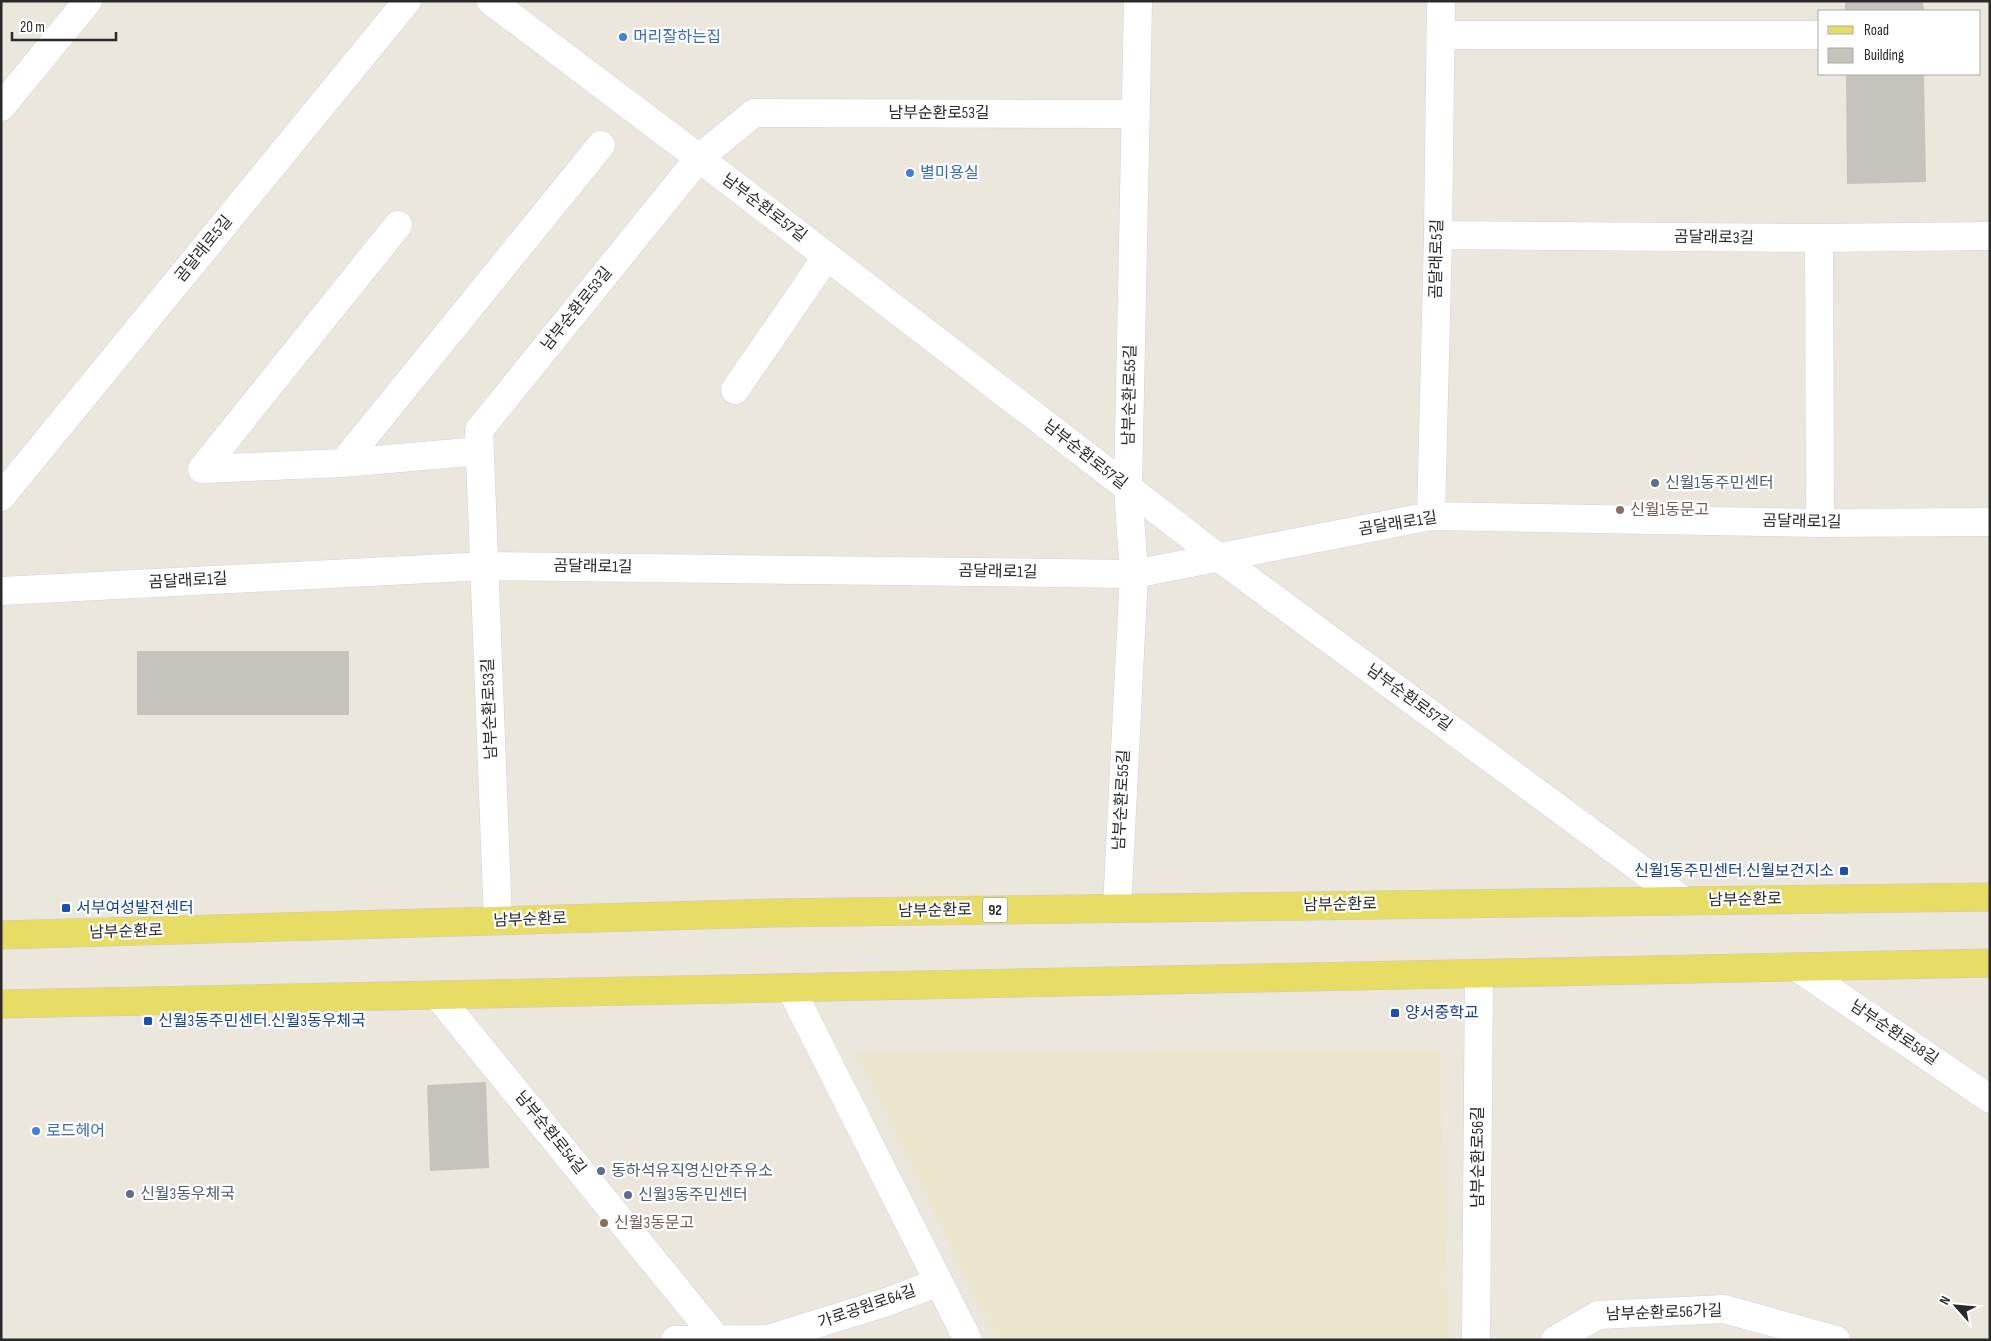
<svg xmlns="http://www.w3.org/2000/svg" width="1991" height="1341" font-family="'Sofia Sans Condensed','Noto Sans KR',sans-serif">
<style>
.education{fill:#ece6cd}
.building{fill:#c6c3bc}
.lines{fill:none;stroke-linecap:round;stroke-linejoin:round}
.street-casing{stroke:#d2d2e2;stroke-width:29}
.primary-casing{stroke:#c8c8c8;stroke-width:29}
.street{stroke:#fff;stroke-width:28}
.primary{stroke:#e8dd64;stroke-width:28}
.shop-dot{fill:#3f7fe0;stroke:#fff;stroke-width:2}
.service-dot{fill:#5c6f8a;stroke:#fff;stroke-width:2}
.education-dot{fill:#8d6e63;stroke:#fff;stroke-width:2}
.transit-dot{fill:#1a4fb4;stroke:#fff;stroke-width:2}
.labels{text-anchor:middle;dominant-baseline:central;stroke-width:4.5;stroke-linejoin:round;paint-order:stroke}
.shield{fill:#fff;stroke:#6a6a6a;stroke-width:1}
.shield-label{font-size:15px;font-weight:bold;fill:#2a2a2a}
.shop-label{font-size:16px;fill:#366cbe;stroke:#fff;text-anchor:start}
.street-label{font-size:16px;fill:#2a2a2a;stroke:#fff}
.service-label{font-size:16px;fill:#4e5e75;stroke:#fff;text-anchor:start}
.education-label{font-size:16px;fill:#785e54;stroke:#fff;text-anchor:start}
.transit-label{font-size:16px;fill:#164399;stroke:#fff;text-anchor:start}
</style>
<rect width="100%" height="100%" fill="#ebe7dc"/>
<path class="education" d="M1439,1050L1449,1340H997L857,1053Z"/>
<path class="building" d="M1845,1H1923L1924,11H1845Z
M1846,74H1924L1926,182L1847,184Z
M137,651H349V715H137Z
M486,1082L489,1168L430,1171L427,1085Z"/>
<g class="lines">
<g class="street-casing">
<path id="street" d="M491,1L699,158L1218,557L1684,901
M1441,35H1820
M1,107L88,1
M398,225L202,469L343,463L480,451
M1438,235L1819,238L1990,236
M1819,238L1820,523
M735,390L827,256
M343,463L601,145
M1,497L407,1
M1431,516L1438,235L1441,1
M1,591L485,566L1134,574L1431,516L1820,523L1990,522
M1117,908L1134,574L1128,488L1138,1
M498,921L479,430L699,158L754,113L1136,114
M1798,968L1990,1099
M791,989L968,1340
M438,996L718,1340
M675,1340L768,1339L887,1302L939,1282
M1476,1340L1479,974
M1555,1340L1598,1315L1724,1309L1836,1340"/>
</g>
<g class="primary-casing">
<path id="primary" d="M1,935L771,913L1990,897
M1,1004L1990,963"/>
</g>
<use href="#street" class="street"/>
<use href="#primary" class="primary"/>
</g>
<g class="shop-dot">
<circle cx="623" cy="37" r="5"/>
<circle cx="910" cy="173" r="5"/>
<circle cx="36" cy="1131" r="5"/>
</g>
<g class="service-dot">
<circle cx="1655" cy="483" r="5"/>
<circle cx="601" cy="1171" r="5"/>
<circle cx="130" cy="1194" r="5"/>
<circle cx="628" cy="1195" r="5"/>
</g>
<g class="education-dot">
<circle cx="1620" cy="510" r="5"/>
<circle cx="604" cy="1223" r="5"/>
</g>
<g class="transit-dot">
<rect x="1839" y="866" width="10" height="10" rx="2.5"/>
<rect x="61" y="903" width="10" height="10" rx="2.5"/>
<rect x="1390" y="1008" width="10" height="10" rx="2.5"/>
<rect x="143" y="1016" width="10" height="10" rx="2.5"/>
</g>
<g class="labels">
<rect class="shield" x="982.5" y="897.5" width="25" height="25" rx="4"/>
<g class="shield-label">
<text x="995" y="910">92</text>
</g>
<g class="shop-label">
<text x="633" y="37">머리잘하는집</text>
<text x="920" y="173">별미용실</text>
<text x="46" y="1131">로드헤어</text>
</g>
<g class="street-label">
<text x="939" y="113">남부순환로53길</text>
<text transform="translate(764 208) rotate(37)">남부순환로57길</text>
<text transform="translate(1714 238) rotate(1)">곰달래로3길</text>
<text transform="translate(204 249) rotate(-51)">곰달래로5길</text>
<text transform="translate(1437 259) rotate(-89)">곰달래로5길</text>
<text transform="translate(577 309) rotate(-51)">남부순환로53길</text>
<text transform="translate(1130 395) rotate(-89)">남부순환로55길</text>
<text transform="translate(1085 455) rotate(38)">남부순환로57길</text>
<text transform="translate(1802 522) rotate(1)">곰달래로1길</text>
<text transform="translate(1398 524) rotate(-9)">곰달래로1길</text>
<text transform="translate(593 567) rotate(1)">곰달래로1길</text>
<text transform="translate(998 572) rotate(1)">곰달래로1길</text>
<text transform="translate(188 581) rotate(-3)">곰달래로1길</text>
<text transform="translate(1409 698) rotate(36)">남부순환로57길</text>
<text transform="translate(490 709) rotate(-92)">남부순환로53길</text>
<text transform="translate(1122 800) rotate(-87)">남부순환로55길</text>
<text transform="translate(1745 900) rotate(-1)">남부순환로</text>
<text transform="translate(1340 905) rotate(-1)">남부순환로</text>
<text transform="translate(935 911) rotate(-1)">남부순환로</text>
<text transform="translate(530 920) rotate(-2)">남부순환로</text>
<text transform="translate(126 932) rotate(-2)">남부순환로</text>
<text transform="translate(1894 1033) rotate(34)">남부순환로58길</text>
<text transform="translate(550 1133) rotate(51)">남부순환로54길</text>
<text transform="translate(1478 1157) rotate(-90)">남부순환로56길</text>
<text transform="translate(867 1307) rotate(-19)">가로공원로64길</text>
<text transform="translate(1664 1313) rotate(-2)">남부순환로56가길</text>
</g>
<g class="service-label">
<text x="1665" y="483">신월1동주민센터</text>
<text x="611" y="1171">동하석유직영신안주유소</text>
<text x="140" y="1194">신월3동우체국</text>
<text x="638" y="1195">신월3동주민센터</text>
</g>
<g class="education-label">
<text x="1630" y="510">신월1동문고</text>
<text x="614" y="1223">신월3동문고</text>
</g>
<g class="transit-label">
<text x="1834" y="871" text-anchor="end">신월1동주민센터.신월보건지소</text>
<text x="76" y="908">서부여성발전센터</text>
<text x="1405" y="1013">양서중학교</text>
<text x="158" y="1021">신월3동주민센터.신월3동우체국</text>
</g>
</g>
<rect width="1991" height="1341" fill="none" stroke="#2a2a2a" stroke-width="5"/>
<rect x="1818" y="10" width="162" height="65" fill="#ffffff" stroke="#aaaaaa"/>
<rect x="1828" y="26" width="25" height="8" fill="#e8dd64" stroke="#aaaaaa"/>
<text x="1864" y="35" font-size="15" fill="#2a2a2a">Road</text>
<rect x="1828" y="48" width="25" height="15" fill="#c6c3bc" stroke="#aaaaaa"/>
<text x="1864" y="60" font-size="15" fill="#2a2a2a">Building</text>
<g transform="translate(1956 1306) rotate(297)" stroke="#ffffff" stroke-width="4" paint-order="stroke">
<path d="M0-4L9 19L0 12L-9 19Z" fill="#2a2a2a"/>
<text y="-8" font-size="14" font-weight="bold" text-anchor="middle" fill="#2a2a2a">N</text>
</g>
<path d="M12 32v8h104v-8" fill="none" stroke="#2a2a2a" stroke-width="2.5"/>
<text x="20" y="32" font-size="15" fill="#2a2a2a" stroke="#ffffff" stroke-width="4" paint-order="stroke">20 m</text>
</svg>
